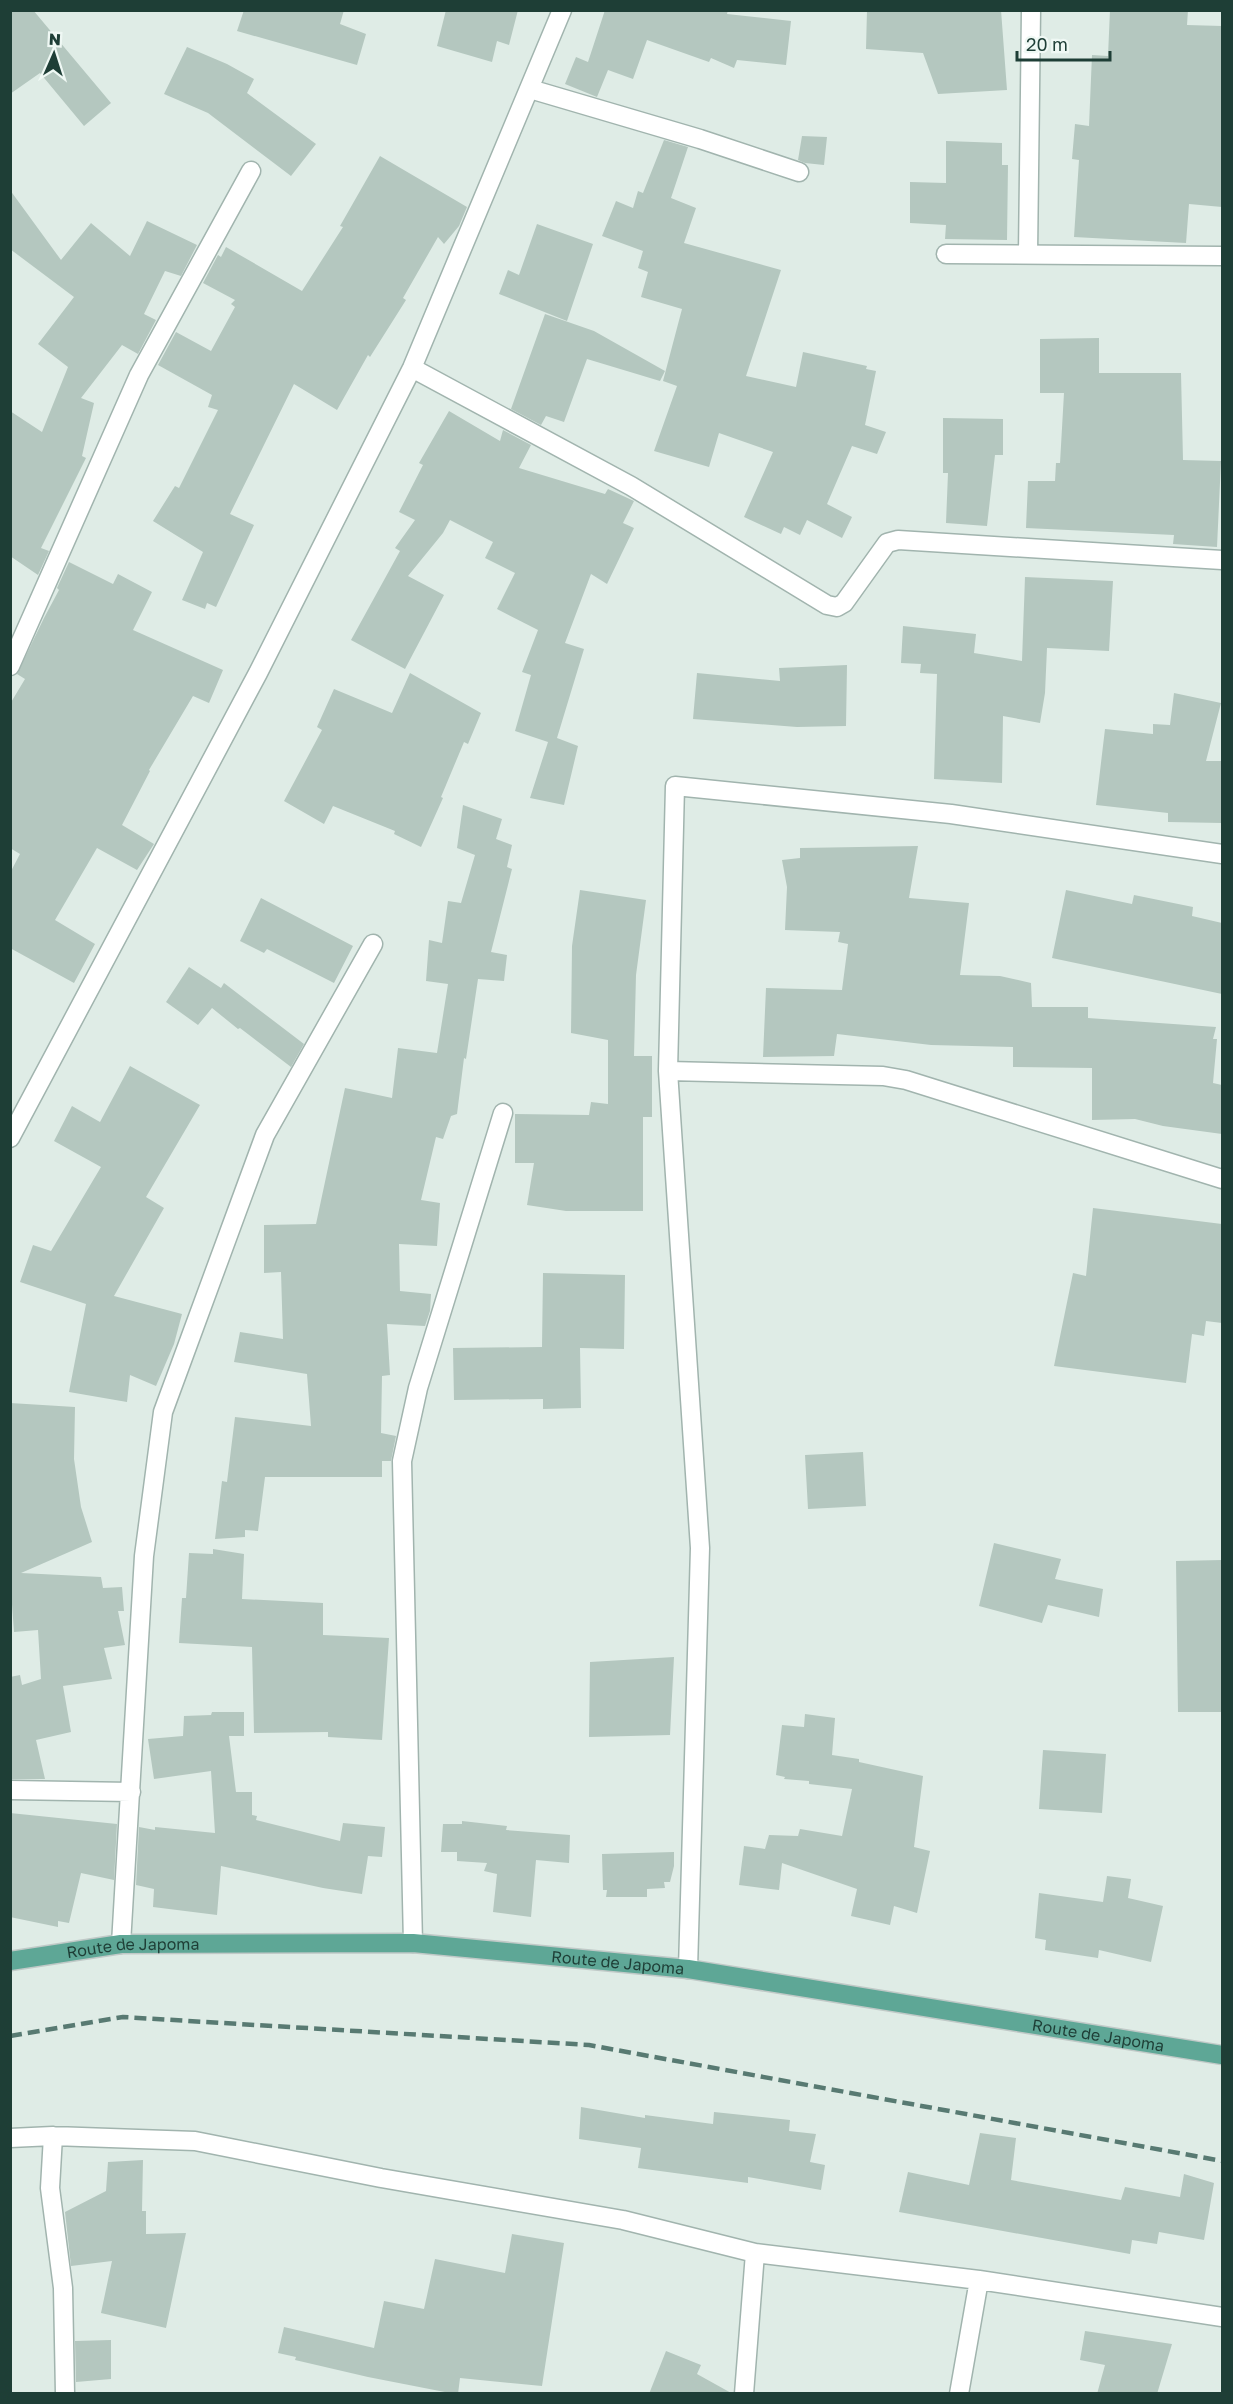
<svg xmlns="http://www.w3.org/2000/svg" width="1233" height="2404" font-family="'Golos Text',sans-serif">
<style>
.building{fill:#b4c7bf}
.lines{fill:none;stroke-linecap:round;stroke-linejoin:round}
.minor-casing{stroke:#a1b4ae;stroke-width:21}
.major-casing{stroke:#c0c9c7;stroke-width:21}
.minor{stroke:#fff;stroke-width:18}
.major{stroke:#5ea796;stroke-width:18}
.rail{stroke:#587a72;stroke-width:4.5;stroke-dasharray:12 6;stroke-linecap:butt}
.labels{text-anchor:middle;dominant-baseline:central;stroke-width:5;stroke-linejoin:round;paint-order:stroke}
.street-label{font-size:16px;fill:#1e3e36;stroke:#eff8f4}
</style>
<rect width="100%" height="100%" fill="#dfece6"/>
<path class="building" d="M10,10H33L111,103L84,126L40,73L10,94Z
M244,10H344L340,24L366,34L357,65L237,31Z
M446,10H518L509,45L497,41L492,62L437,46Z
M605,10H728L727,14L791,21L786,65L737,60L734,68L711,58L709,62L647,40L633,79L608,70L597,97L565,84L576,57L588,62Z
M867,10H1001L1007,90L938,94L923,53L866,49Z
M1110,10H1188L1187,25L1222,26V207L1189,204L1186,243L1074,237L1079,160L1072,159L1075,124L1089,126L1092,55L1108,56Z
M187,47L227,64L254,79L247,93L316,144L291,176L208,113L164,94Z
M802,136L827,137L824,165L805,163L798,160Z
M664,140L688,147L671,198L696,208L684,243L781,270L746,376L796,387L803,352L867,366L866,369L876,371L865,425L886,432L877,454L852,446L827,504L852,517L842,538L807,520L800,535L784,527L781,534L744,517L773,452L719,433L709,467L654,451L677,386L663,381L682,309L641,297L648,272L638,268L643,251L602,236L616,201L633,208L638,191L643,193Z
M946,141L1002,143V165H1008L1007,240L945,239L946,225L910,223V182L946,183Z
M380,156L467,207L459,226L444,244L438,237L403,298L406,300L370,357L368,355L337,410L294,384L230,514L254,525L216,607L207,603L205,609L182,600L203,552L153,521L175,486L179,488L218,410L208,407L212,395L158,365L176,332L211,351L235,307L231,304L235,300L203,283L218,255L221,257L226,247L302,291L343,227L340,226Z
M10,190L61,260L91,223L130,256L147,221L197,245L181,276L165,271L144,314L156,320L138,354L122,345L81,398L94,403L82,456L86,458L41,548L49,551L38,575L10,556V411L42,432L68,367L38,344L74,297L10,249Z
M537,224L593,244L567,321L499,294L508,270L519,275Z
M545,314L594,331L665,371L660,381L587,359L564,422L546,416L541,425L511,409Z
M1099,338V373H1181L1183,460L1221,461L1217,547L1173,544L1174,535L1026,528L1028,481H1055L1056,463H1060L1064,393H1040V339Z
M449,411L500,441L503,430L531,445L519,468L605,494L608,489L634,501L623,523L634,528L607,584L591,574L565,643L584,649L557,738L578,746L564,805L530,798L548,742L515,731L531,675L522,672L538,630L497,609L515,573L485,558L493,542L450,520L443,533L408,576L444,595L405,669L351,640L400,551L395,548L415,520L399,512L423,465L419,463Z
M943,418L1003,419V455H995L987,526L946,523L948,473H943Z
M69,562L113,584L118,574L152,592L133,630L223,670L209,703L193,696L149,770L150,771L122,825L154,844L137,870L97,848L55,920L95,944L74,983L10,948V873L20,854L10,848V704L25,679L17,674L44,618L59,590L57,588Z
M1025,577L1113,581L1109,651L1047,648L1045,693L1040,723L1003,716L1002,783L934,779L937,674L920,673L921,664L901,663L903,626L976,634L974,653L1022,661Z
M847,665L846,726L797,727L693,719L697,673L780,681L779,668Z
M410,673L481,713L468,744L464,742L441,797L443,798L421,847L394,834L395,831L333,806L324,824L284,801L322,730L317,727L334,689L392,713Z
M1174,693L1221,703L1206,761H1222V823L1168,822V813L1096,805L1105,729L1153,734V724L1170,725Z
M463,805L502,819L496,839L512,845L507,867L512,869L491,952L507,955L504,981L478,979L466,1059L464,1058L457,1114L451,1116L443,1139L436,1137L421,1200L440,1203L437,1246L399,1244L400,1291L431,1294L430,1311L425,1326L387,1324L390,1375L382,1376L381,1433L396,1436L391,1461H382V1477H265L258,1531L245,1530V1537L215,1539L222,1481L227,1482L235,1417L311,1426L307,1374L234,1362L240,1332L283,1339L281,1272L264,1273V1225L316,1224L345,1088L392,1098L398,1048L437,1053L448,984L426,981L429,940L442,943L448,901L461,903L475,855L457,848Z
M918,846L909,898L969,903L960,975L1000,976L1031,983L1032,1007H1088V1018L1216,1027L1213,1039H1217L1213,1083L1222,1085V1134L1163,1126L1135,1119L1092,1120V1068L1013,1067V1047L931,1045L837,1034L834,1056L763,1057L766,988L842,990L848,944L838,942L840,932L785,930L787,887L782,860L800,858V848Z
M580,890L646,900L636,975L634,1056H652V1117H643V1211H566L527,1205L534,1163H515V1114L589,1115L591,1102L608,1104V1040L571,1033L572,946Z
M1066,890L1132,904L1134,895L1193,907L1192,916L1222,923V994L1052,958Z
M261,898L353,946L334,983L267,949L264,953L240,941Z
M189,967L221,988L224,983L304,1044L291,1067L240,1028L238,1029L212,1008L198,1025L166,1002Z
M130,1066L200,1105L146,1197L164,1208L114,1296L182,1314L174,1344L156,1386L130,1375L127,1402L69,1392L86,1304L20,1282L33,1245L51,1251L101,1167L54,1141L72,1106L100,1122Z
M1093,1208L1222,1224V1323L1206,1321L1204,1336L1192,1334L1186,1383L1054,1366L1073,1273L1086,1276Z
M543,1273L625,1275L624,1349L580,1348L581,1408L543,1409V1399L454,1400L453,1348L542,1347Z
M10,1403L75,1407L74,1459L81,1507L92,1542L21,1573L101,1577L103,1588L122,1587L124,1611H118L125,1645L104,1648L112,1679L63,1686L71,1732L36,1740L45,1779H10V1677L20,1675L22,1685L41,1679L38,1630L14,1632L10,1577Z
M863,1452L866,1506L808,1509L805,1455Z
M994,1543L1061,1559L1055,1579L1103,1589L1099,1617L1048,1605L1042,1623L979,1606Z
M213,1549L244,1554L242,1599L323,1603V1635L389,1638L382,1740L328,1737V1732L254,1733L252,1647L179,1643L182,1598H186L189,1553L213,1554Z
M1222,1560V1712H1178L1176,1561Z
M674,1657L670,1735L589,1737L590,1662Z
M212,1712H244V1736H229L236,1792H252V1815L257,1816L256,1820L340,1841L343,1823L385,1827L382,1857L368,1856L362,1894L323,1888L221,1866L217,1915L153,1907L154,1889L136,1885L139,1827L155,1830V1827L215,1833L211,1771L154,1779L148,1739L183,1736L184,1716L211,1715Z
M805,1714L835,1718L832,1755L859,1759V1762L923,1776L914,1847L930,1851L917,1913L894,1906L890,1925L851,1916L857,1889L782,1863L779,1890L739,1885L744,1846L765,1849L769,1835L798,1836L800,1829L842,1836L852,1789L809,1784V1781L784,1779L785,1777L776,1775L782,1725L804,1727Z
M1043,1750L1106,1754L1102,1813L1039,1809Z
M10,1813L117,1824L114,1880L81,1873L69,1923L58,1921V1927L10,1917Z
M462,1821L507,1826L506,1830L570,1835L569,1863L536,1860L531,1917L493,1912L497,1874L484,1871L487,1863L457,1861V1852H441L443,1824H462Z
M674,1852V1866L670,1882H664L665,1888L647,1889V1897H606L607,1890H603L602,1854Z
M1107,1876L1131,1879L1128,1898L1163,1906L1151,1962L1099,1950L1098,1958L1045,1950L1046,1940L1035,1938L1039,1893L1103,1902Z
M581,2107L645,2118V2115L713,2124L714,2112L790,2120L789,2131L816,2134L810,2162L825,2165L821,2190L748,2177V2183L638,2168L641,2148L579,2139Z
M980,2133L1016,2138L1011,2180L1121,2200L1125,2187L1180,2197L1184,2174L1214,2183L1204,2240L1159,2232L1157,2244L1132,2240L1130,2254L899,2212L908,2172L969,2185Z
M143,2160L142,2211H146V2234L186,2233L166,2328L101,2313L112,2261L71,2266L65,2212L106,2191L108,2162Z
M512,2234L564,2243L542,2386L460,2378L458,2394H455L368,2377L295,2360L296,2357L278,2353L284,2327L374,2348L384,2301L424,2309L435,2259L505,2273Z
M1085,2331L1172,2344L1157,2394H1097L1105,2365L1080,2360Z
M111,2340V2379L76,2382L75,2341Z
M666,2351L701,2365L697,2374L733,2394H649Z"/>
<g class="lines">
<g class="minor-casing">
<path id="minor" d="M530,89L700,139L799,172
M946,254L1222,256
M1028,254L1031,10
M412,368L631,486L827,605L837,607L844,603L887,543L898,540L1222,560
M10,666L139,375L251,171
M668,1071L883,1076L906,1080L1222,1179
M10,1138L258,673L412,368L562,10
M10,1790L131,1792
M413,1943L402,1461L418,1388L503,1113
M121,1944L144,1556L163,1412L265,1135L373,944
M688,1969L700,1548L668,1071L675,786L951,814L1222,854
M53,2136L50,2188L63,2288L65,2394
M10,2138L53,2136L195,2141L381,2178L623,2220L755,2253L744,2394
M755,2253L979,2280L1222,2317
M959,2394L979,2280"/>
</g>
<g class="major-casing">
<g id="major">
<path id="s1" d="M10,1961L121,1944L413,1943L688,1969L1222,2055"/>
</g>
</g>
<use href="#minor" class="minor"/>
<use href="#major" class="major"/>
<path class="rail" d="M10,2036L123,2017L589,2045L1222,2161"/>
</g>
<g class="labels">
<g class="street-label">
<text stroke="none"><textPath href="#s1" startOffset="124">Route de Japoma</textPath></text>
<text stroke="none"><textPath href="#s1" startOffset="610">Route de Japoma</textPath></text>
<text stroke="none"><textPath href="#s1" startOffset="1096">Route de Japoma</textPath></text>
</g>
</g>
<rect width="1233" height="2404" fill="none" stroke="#1e3e36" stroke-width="24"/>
<g transform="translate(54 54) rotate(3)" stroke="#eff8f4" stroke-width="4.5" paint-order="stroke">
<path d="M0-4.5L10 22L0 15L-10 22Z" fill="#1e3e36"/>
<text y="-9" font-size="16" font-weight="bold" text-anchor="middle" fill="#1e3e36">N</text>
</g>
<path d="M1017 51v9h93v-9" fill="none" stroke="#1e3e36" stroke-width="3"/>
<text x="1026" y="51" font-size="18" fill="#1e3e36" stroke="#eff8f4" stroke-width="4.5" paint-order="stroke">20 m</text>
</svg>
